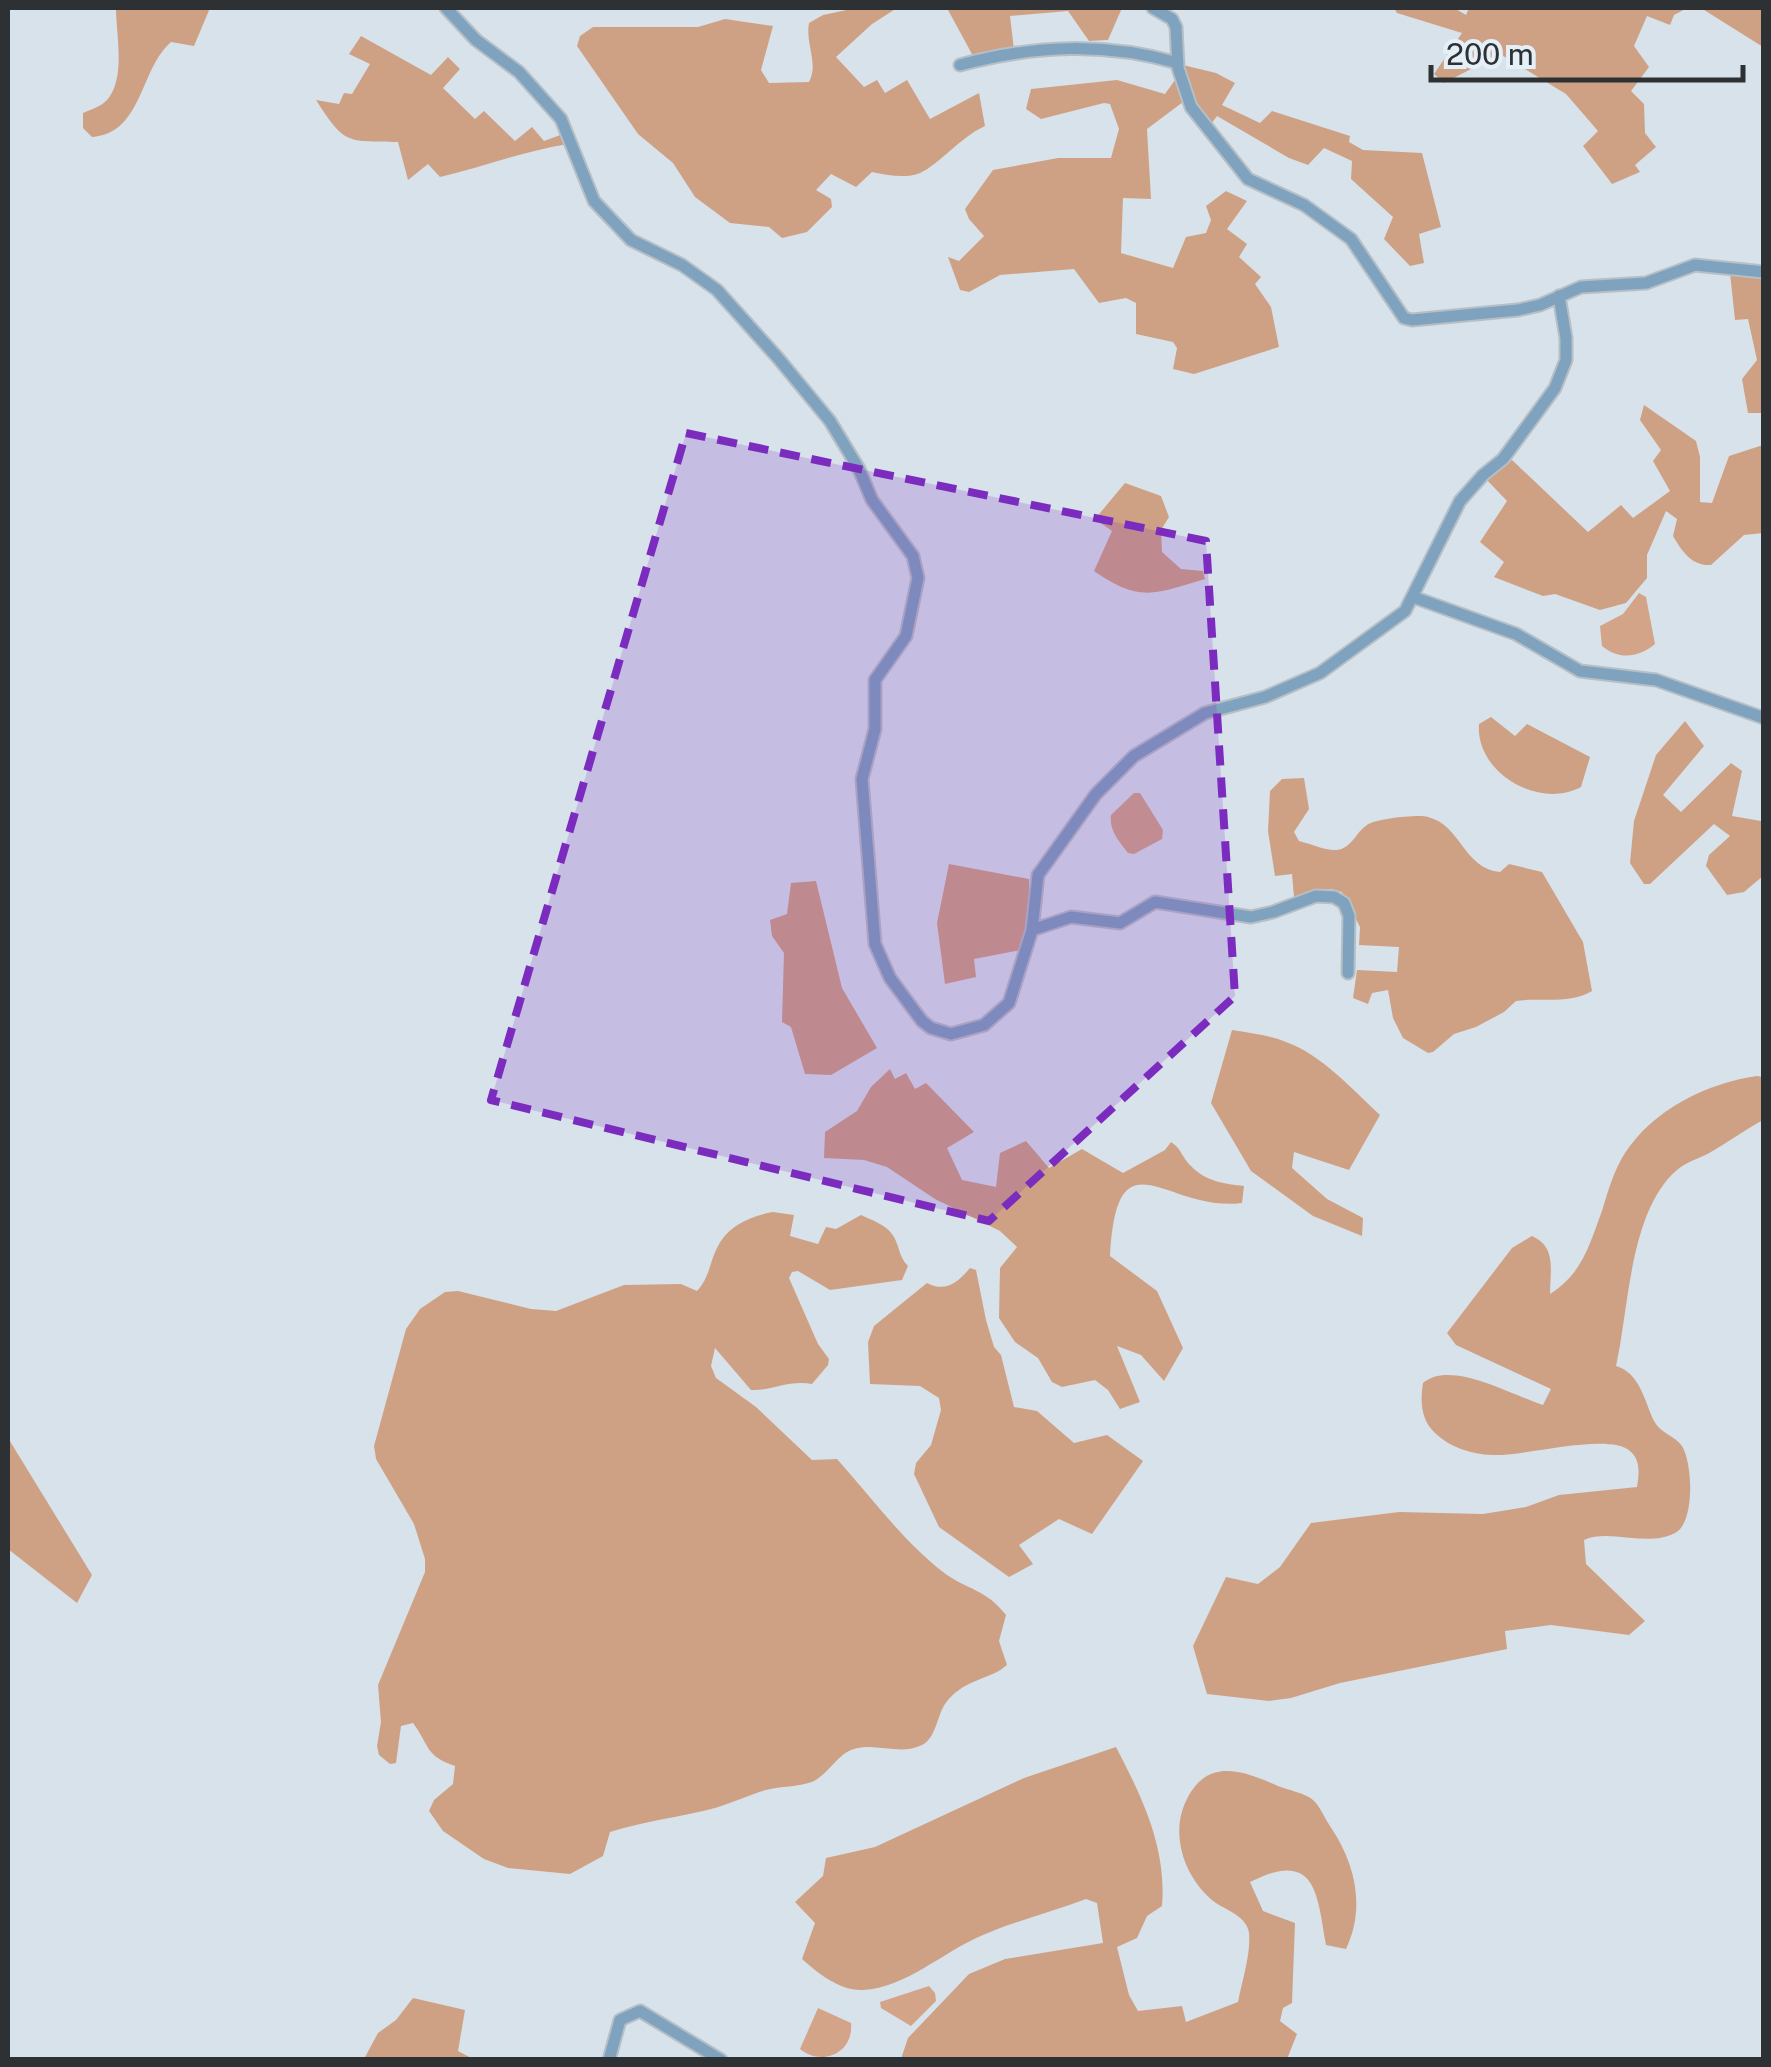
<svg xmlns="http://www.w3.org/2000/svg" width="1771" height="2067" font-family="'Public Sans',sans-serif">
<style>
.forest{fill:#cfa184}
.water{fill:#d3a487}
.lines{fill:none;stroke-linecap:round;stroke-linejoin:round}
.minor-casing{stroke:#b6bfc6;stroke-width:15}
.minor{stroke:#7fa2bf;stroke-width:11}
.marked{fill:#7b2cbf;fill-opacity:0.2;stroke:#7b2cbf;stroke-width:8;stroke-dasharray:20 12;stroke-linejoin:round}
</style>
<rect width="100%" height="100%" fill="#d8e2eb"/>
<path class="forest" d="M116,8H210L194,46L171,42C139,70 143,133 92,137L83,128V113C92,109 104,106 110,96C125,73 116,34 116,8Z
M856,8H897L872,24L836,57L864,87L877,80L885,93L907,80L930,119L979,93L985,126C959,138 940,164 920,173C905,179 887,175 872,172L856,187L831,174L816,190L831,199L832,207L807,232L782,238L769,227L730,223L695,197L673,163L638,134L577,46L580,36L593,27H698L725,19L773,26L761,70L769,83L809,82C819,64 805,43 809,23L823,15Z
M947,8H1122L1108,40L1089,41L1068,11L1010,16L1014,50L973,56Z
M1394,8H1454L1466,15L1469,8H1687L1674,15L1670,25L1647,16L1634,46L1649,67L1631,91L1644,104L1645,133L1656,147L1635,165L1640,172L1612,184L1583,146L1598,131L1566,94L1500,54L1444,83L1434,74L1462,33L1397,13Z
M1701,8H1763V47Z
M361,36L431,75L448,57L460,69L443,88L475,119L484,111L515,141L532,127L544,141L563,134L568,144C524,151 483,167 440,177L428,164L408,180L398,142C346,141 345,145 316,100L339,104L344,93L352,94L370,64L349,54Z
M1183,65L1216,73L1235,83L1222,105L1260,123L1272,111L1350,136L1349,142L1363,150L1422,153L1441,227L1419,234L1424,263L1410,266L1384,239L1393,217L1351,179L1352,161L1324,148L1308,165L1289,158L1217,116L1211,124C1197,108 1184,87 1183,65Z
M1117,80L1165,94L1175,80L1183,102L1147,129L1151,199L1123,198L1121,253L1173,268L1186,237L1206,233L1211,220L1206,206L1226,191L1247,201L1227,229L1247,244L1239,257L1261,277L1255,284L1271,307L1279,347L1194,374L1173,369L1177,348L1173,342L1136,334V303L1126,298L1099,303L1074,269L1000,275L969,292L960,290L948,257L959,261L984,236L969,219L965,209L993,170L1058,158H1111L1119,129L1110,104L1104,103L1041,119L1026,109L1031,89Z
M1730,273L1763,277V413H1748L1742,379L1757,360L1748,319L1735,320Z
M1644,405L1696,441L1700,457V502L1712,503L1729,456L1763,445V533L1744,535L1711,565C1691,566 1682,551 1673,536L1677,519L1666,511L1647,555V578L1626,603L1600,610L1555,594L1543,596L1494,577L1504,562L1480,542L1507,501L1486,479L1512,460L1588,532L1621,505L1633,518L1670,491L1653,461L1661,450L1640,420Z
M1125,483L1161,496L1169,517L1161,530L1162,552L1181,569L1203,571L1205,579C1156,593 1141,604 1094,571L1112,531L1095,519Z
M1491,717L1515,736L1527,724L1590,757L1581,787C1538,810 1475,772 1479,724Z
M1685,721L1704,746L1663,795L1681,812L1731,763L1742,771L1732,816L1761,821L1763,814V876L1744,892L1727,895L1706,866L1709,855L1730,836L1714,824L1650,884H1644L1630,863L1634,821L1656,755Z
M1304,778L1309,809L1294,832L1299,841C1311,844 1326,851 1337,850C1352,848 1356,832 1367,825C1375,819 1419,814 1428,817C1461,825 1464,869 1500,872L1509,864L1542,872L1583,942L1592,991C1568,1005 1542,997 1516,1001L1504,1012L1476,1027L1454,1034L1433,1052L1428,1053L1403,1038L1393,1018L1388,990L1372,993L1368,1004L1353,998L1357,970L1397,972L1399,947L1359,945L1360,927L1342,892L1331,889L1294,897L1292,874L1275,876L1268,831L1270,791L1282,779Z
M949,864L1029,879V912L1021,950L974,959L976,977L945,984L937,923Z
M816,881L842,988L877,1048L831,1075L805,1074L791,1027L782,1022L784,953L772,936L770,920L787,914L791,883Z
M1232,1030C1250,1033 1269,1035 1286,1042C1322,1055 1352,1089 1380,1115L1349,1170L1294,1152L1292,1168L1327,1199L1363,1218L1362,1236L1313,1216L1251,1171L1211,1103Z
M890,1069L895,1079L906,1073L915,1089L926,1083L974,1132L947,1148L962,1180L996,1187L1000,1153L1026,1141L1049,1168L1082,1149L1123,1173L1165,1150L1171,1142C1182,1149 1182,1158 1191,1166C1205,1181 1225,1184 1244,1186L1242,1203C1166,1213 1117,1128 1110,1256L1157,1291L1183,1348L1164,1381L1141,1355L1117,1346L1140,1402L1120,1409L1108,1390L1095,1380L1062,1387L1052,1382L1038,1358L1015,1342L999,1318L1000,1268L1017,1247L1000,1231L935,1199L887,1167L864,1160L824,1158L825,1132L857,1111L871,1087Z
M1757,1076L1763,1077V1120C1745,1130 1728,1142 1711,1152C1699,1159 1687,1161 1677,1170C1629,1211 1629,1310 1616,1366C1640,1373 1644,1400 1654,1421C1660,1433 1675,1436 1682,1446C1693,1464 1695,1523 1675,1533C1647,1548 1610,1528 1584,1540L1586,1564L1645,1621L1629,1635L1551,1625L1505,1631L1507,1649L1340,1683L1291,1698L1269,1701L1207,1694L1193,1646L1226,1577L1258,1584L1280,1567L1311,1523L1399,1512L1483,1514L1526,1507L1559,1495L1637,1487C1639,1475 1641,1460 1630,1451C1607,1432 1524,1457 1492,1455C1471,1454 1451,1448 1435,1433C1421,1420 1420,1402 1423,1383C1450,1359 1512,1395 1543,1405L1551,1389L1456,1345L1447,1333L1512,1248L1532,1236C1557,1247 1550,1271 1550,1294C1583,1273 1589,1245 1602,1211C1608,1191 1614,1170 1625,1153C1653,1110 1707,1083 1757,1076Z
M773,1212L794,1215L790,1236L818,1244L826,1227L836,1229L861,1215C871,1220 885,1224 892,1234C900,1245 898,1256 908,1266L902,1280L830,1290L798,1271L792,1272L789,1278L818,1344L829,1359L828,1365L812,1384C787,1380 773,1391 751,1390L715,1348L711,1366L716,1378L756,1407L812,1460L837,1459C871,1497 903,1541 943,1572C967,1590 986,1589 1006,1615L999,1641L1007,1665C990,1680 967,1678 948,1700C937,1712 937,1738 922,1745C900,1756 876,1742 854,1749C837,1754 829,1774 812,1782C798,1787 781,1786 766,1790C749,1795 733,1803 715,1808C681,1817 644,1821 610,1832L603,1856L570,1874L508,1868L484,1859L443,1831L429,1811L434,1800L453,1784L455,1766C425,1756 430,1746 413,1723L401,1726L396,1763L390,1764L379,1755L377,1746L381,1722L378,1685L425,1572V1559L414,1524L376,1459L374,1446L406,1329L420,1309L445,1292L458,1291L531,1309L556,1311L624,1285L681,1284L697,1291C710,1277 709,1263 718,1246C729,1225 751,1216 773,1212Z
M970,1268L976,1270L986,1320L994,1347L1001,1355L1014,1407L1037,1411L1074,1443L1107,1435L1143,1461L1092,1534L1059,1519L1019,1545L1033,1564L1009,1577L939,1527L914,1474L916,1463L931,1445L941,1410L939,1398L920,1386L870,1384L868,1342L874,1326L927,1283C946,1293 958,1282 970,1268Z
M8,1438L92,1575L77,1603L8,1549Z
M1116,1747C1142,1797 1167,1848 1162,1906L1147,1916L1137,1938L1117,1947L1129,1995L1138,2011L1182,2006L1186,2022L1238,2002C1242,1981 1251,1954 1249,1933C1247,1917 1228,1911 1216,1903C1186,1881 1169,1836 1186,1801C1207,1756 1244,1771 1278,1786C1288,1790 1305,1793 1313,1800C1320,1806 1325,1819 1330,1826C1355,1863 1366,1907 1346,1949L1326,1945C1317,1895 1317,1848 1250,1882L1263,1911L1295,1923L1292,2003L1283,2008L1280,2021L1297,2034L1287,2059H901L908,2038L969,1974L1005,1959L1103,1943L1097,1903L1086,1899C1052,1912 1015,1921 983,1935C944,1951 906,1988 863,1990C840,1991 819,1974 802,1959L815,1923L795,1902L823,1876L826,1858L875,1847L1024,1778Z
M413,1998L465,2010L458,2051L473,2059H364L378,2033L396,2020Z"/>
<path class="water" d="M1639,593L1646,597L1655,644C1638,658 1619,660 1602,646L1600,626L1623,614Z
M1134,793H1140L1163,830L1162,839L1134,854L1128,853C1119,841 1109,831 1111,815Z
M929,1986L935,1993L936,2001L911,2026L881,2008L880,2002Z
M818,2008L851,2023C854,2053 822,2067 800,2049Z"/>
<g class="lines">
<g class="minor-casing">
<path id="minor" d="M446,8L476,40L519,72L561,119L594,201L631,240L682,265L717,290L778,358L830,421L859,469L872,500L913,556L918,578L906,636L875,680V729L862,779L875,944L890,978L922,1021L931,1028L951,1034L984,1025L1009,1003L1032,930L1038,875L1096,794L1134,756L1205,713L1265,697L1320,673L1405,611L1460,501L1483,475L1503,459L1555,388L1566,360V338L1559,296
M1153,8L1172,19L1176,27L1178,68L1191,107L1248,179L1304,205L1351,239L1404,318L1412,320L1518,310L1540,305L1581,287L1646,283L1695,265L1764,272
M960,65C1035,45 1104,42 1178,63
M1413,597L1516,634L1580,671L1656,680L1764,718
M1032,930L1071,917L1120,923L1155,902L1251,917L1273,912L1316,896L1334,897L1344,903L1349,916L1348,973
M609,2060L620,2020L640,2011L721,2060"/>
</g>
<use href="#minor" class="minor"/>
</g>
<path class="marked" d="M686,433L1206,541L1235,996L989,1221L491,1100Z"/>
<rect width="1771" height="2067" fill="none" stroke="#2d3134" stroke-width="20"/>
<path d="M1431 65v15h312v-15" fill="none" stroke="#2d3134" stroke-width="5"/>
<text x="1446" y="65" font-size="30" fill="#2d3134" stroke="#e5eff8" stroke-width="8" paint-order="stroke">200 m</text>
</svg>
